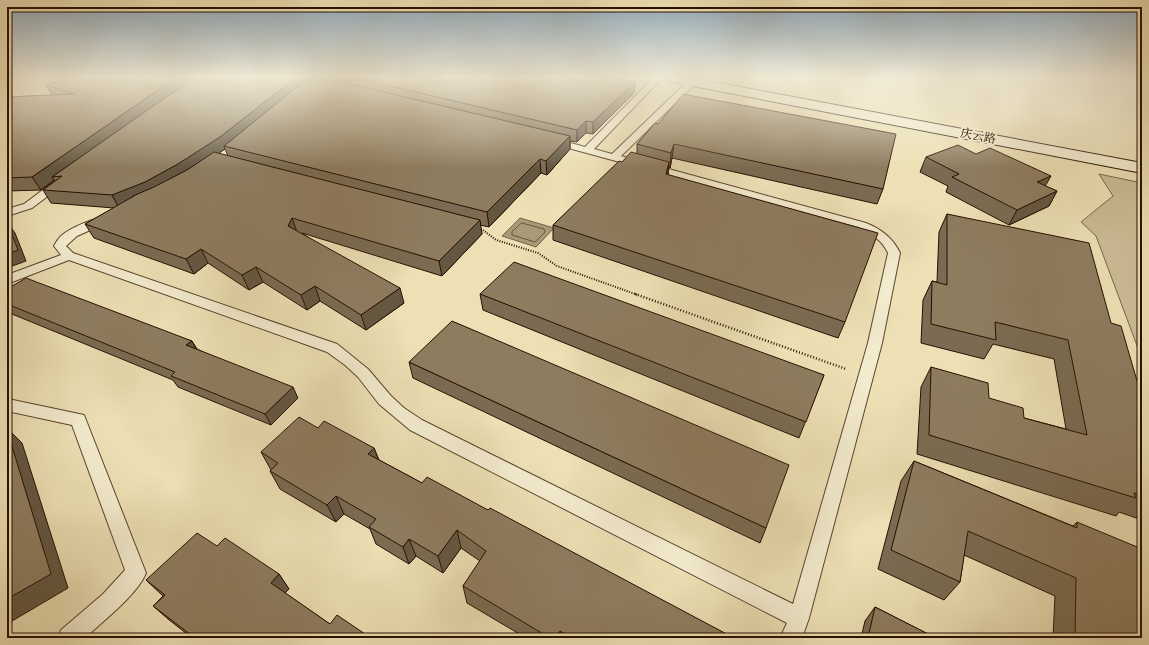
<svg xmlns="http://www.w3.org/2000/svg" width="1149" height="645" font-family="'Sorts Mill Goudy','Noto Serif SC',serif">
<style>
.green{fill:#cbbc96;stroke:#7a664c}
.water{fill:#a97;stroke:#766248}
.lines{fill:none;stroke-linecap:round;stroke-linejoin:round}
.shore{stroke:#6a543c;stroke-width:1}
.service-casing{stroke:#5a432e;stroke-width:2}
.secondary-casing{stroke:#290f02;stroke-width:2}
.path-far1{stroke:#290f02;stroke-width:2;stroke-dasharray:1 1.5;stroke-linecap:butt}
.path{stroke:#290f02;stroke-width:2.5;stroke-dasharray:1 2;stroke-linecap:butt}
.service{fill:#f3ebce;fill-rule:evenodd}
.secondary{fill:#f3ebce;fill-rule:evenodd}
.wall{fill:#7a6b52;stroke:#290f02;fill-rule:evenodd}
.shaded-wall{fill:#635742;stroke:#290f02}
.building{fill:#8e7c5f;stroke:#290f02}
.labels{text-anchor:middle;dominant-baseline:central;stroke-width:4;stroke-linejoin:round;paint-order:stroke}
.far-street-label{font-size:12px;fill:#290f02;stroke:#f3ebce}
</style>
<rect width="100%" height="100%" fill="#ece0b4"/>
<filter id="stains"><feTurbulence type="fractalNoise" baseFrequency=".005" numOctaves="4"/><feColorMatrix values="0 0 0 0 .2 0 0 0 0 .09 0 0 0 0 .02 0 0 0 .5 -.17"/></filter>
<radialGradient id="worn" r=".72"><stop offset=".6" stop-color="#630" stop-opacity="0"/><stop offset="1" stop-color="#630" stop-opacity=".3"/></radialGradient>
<path class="green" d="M1099,174L1142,183V359L1096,236L1081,222L1113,196Z"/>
<path class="water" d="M520,218L554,228L536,247L502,236Z"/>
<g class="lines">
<path class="shore" d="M522,223L544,229L545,232L535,242L512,235V232Z"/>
<g class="service-casing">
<path id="service" d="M653,78H662L594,149L612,154L689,80H695L696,82L695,84L621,156L866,223C881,229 893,238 900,253L882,343L809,618L802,638H780L787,623L410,430L379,404L358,377L345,365L327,352L69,260L7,284V275L61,255L54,246C56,242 58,239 61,236C69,229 98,215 108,218L110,220L108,222L77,236L66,246L73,253L337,344L368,369L391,396L404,408L422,420L793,604L868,343L888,253C882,240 871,233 858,227L550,143L548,141L553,138L585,147Z
M60,179L65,182L64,184L32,208L7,216V209L24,204L56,180Z
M7,397L13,400L84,415L146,573C137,595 103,621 85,638H58L61,630L103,594L125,570L72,425L7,411Z"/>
</g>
<g class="secondary-casing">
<path id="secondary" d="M666,78H693L1142,163V173L672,82L667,81Z"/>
</g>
<path class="path-far1" d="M483,230L496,240L538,253L557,266L638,295"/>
<path class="path" d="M635,294L846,369"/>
<use href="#service" class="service"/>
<use href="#secondary" class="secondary"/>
</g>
<path class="wall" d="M66,78H616L635,82L634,93L593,134L586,133L577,142L570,141V149L547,175L541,173L489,227L480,225L482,234L442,276L302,233L404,303L366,330L320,301L307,310L263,282L249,290L208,263L194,274L94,238L85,224L114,208L51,203L43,190L55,181L54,180L41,190L7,191V97L52,95L46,85ZM354,80L355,85L347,83ZM225,149L228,156L218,153Z
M655,123L883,189L877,204L672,158L670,168L669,167L668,175L845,322L838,338L553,240V225L622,162L637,153V144Z
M926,157L1045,186L1057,191L1049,206L1009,225L946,192L948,186L920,172Z
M947,214L1111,323L1142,398V520L1119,512L1116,516L917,454L921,387L931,367L1024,418L1066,429L1054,359L993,344L984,359L921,343L923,300L932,281L937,282L939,232Z
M7,289L192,341L197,349L298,398L271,425L178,387L173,380L7,312Z
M480,294L824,375L799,438L483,310Z
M409,362L766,528L760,543L413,378Z
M318,428L374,448L379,460L422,483L488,510L734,638H526L467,603L463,586L480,561L461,548L443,573L416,556L409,564L376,544L370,529L344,514L336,522L280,489L270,471L271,470L261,452Z
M914,461L1073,526L1077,522L1142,638H1053L1055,596L964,555L960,582L944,600L878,569L901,481Z
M217,546L279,574L289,589L285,593L330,624L371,638H192L168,619L153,606L163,596L146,580Z
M875,607L936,638H861L865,621Z"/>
<path class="shaded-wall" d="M180,78H203L52,177L54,180L41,190L32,177L158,90Z
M296,78H306L308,84L224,146L225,149L184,177L134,196H133L136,201L119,208L112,195L290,82Z
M341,78H354V80L343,85Z
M635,82L634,93L593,134V122Z
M586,121V133L577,142V130Z
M570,136V149L547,175L546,161Z
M674,144L672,158L670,168L671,153Z
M540,159L541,173L489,227L487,212Z
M669,162L668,176L666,174Z
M1051,176L1043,190L1037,182Z
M1057,191L1049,206L1009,225L1017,210Z
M292,218L297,232L288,226Z
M480,220L482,234L442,276L439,261Z
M7,222L15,233L26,261L7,268Z
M201,249L208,263L194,274L186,259Z
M256,267L263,282L249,290L242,275Z
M315,286L320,301L307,310L301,295Z
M400,288L404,303L366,330L361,315Z
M192,341L198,352L186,345Z
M293,387L298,398L271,425L265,414Z
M7,428L22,443L68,588L7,624Z
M374,448L381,466L368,454Z
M336,496L344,514L336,522L327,505Z
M457,530L461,548L443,573L438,556Z
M409,539L416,556L409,564L403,547Z
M279,574L289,589L281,597L271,583Z
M560,631V638H556Z"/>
<path class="building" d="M66,78H180L158,90L32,177L7,178V97L75,94L46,85Z
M197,78H296L290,82L220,137L178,164L145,182L112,195L43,190L62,176L52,177L166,97Z
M356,78H616L635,82L593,122L586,121L577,130Z
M310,80L341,82L570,136L546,161L540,159L487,212L224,146L297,87Z
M683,94L896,134L883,189L674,144L671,153L637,144L655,123L658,124Z
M958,145L976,154L990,148L1051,176L1037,182L1057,191L1017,210L952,177L959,174L926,157Z
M214,152L480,220L439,261L292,218L288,226L400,288L361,315L315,286L301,295L256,267L242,275L201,249L186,259L85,224L134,196H133L154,187L187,170Z
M631,152L669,162L666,174L878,233L845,322L553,225L619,161L622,162Z
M947,214L1089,243L1111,323L1121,326L1142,398V495L1134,493L1136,498L929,435L931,367L988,383L989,398L1023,408L1024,418L1087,435L1068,340L995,322L996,340L931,324L932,281L947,285Z
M7,222L18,250L7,254Z
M514,262L824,375L806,422L480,294Z
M26,278L192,341L186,345L293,387L265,414L171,376L175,372L7,304V289Z
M452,321L789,465L766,528L409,362Z
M299,417L318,428L324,421L374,448L368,454L422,483L427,477L488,510L490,508L734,638H572L560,631L556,638H550L463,586L486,551L457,530L438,556L409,539L403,547L369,527L376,519L336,496L327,505L270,471L278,463L261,452Z
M7,430L51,574L7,599Z
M914,461L1077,528V522L1142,549V638H1075L1076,578L968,531L960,582L891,550Z
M197,533L217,546L225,538L279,574L271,583L330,624L337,615L371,638H195L153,606L165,595L146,580Z
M875,607L936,638H868Z"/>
<linearGradient id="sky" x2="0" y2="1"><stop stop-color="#8fa9bb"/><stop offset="0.46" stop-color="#f6f1dd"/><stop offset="1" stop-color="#f6f1dd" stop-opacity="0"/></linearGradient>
<rect width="1149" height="168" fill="url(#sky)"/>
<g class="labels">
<g class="far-street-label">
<text transform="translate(978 137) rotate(11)">庆云路</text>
</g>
</g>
<rect width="1149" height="645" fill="none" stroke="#ece0b4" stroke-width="24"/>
<rect x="8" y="8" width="1133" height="629" fill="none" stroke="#290f02" stroke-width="2"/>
<rect x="12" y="12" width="1125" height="621" fill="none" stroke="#290f02"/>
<rect width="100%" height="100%" filter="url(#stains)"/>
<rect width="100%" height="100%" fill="url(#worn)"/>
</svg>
